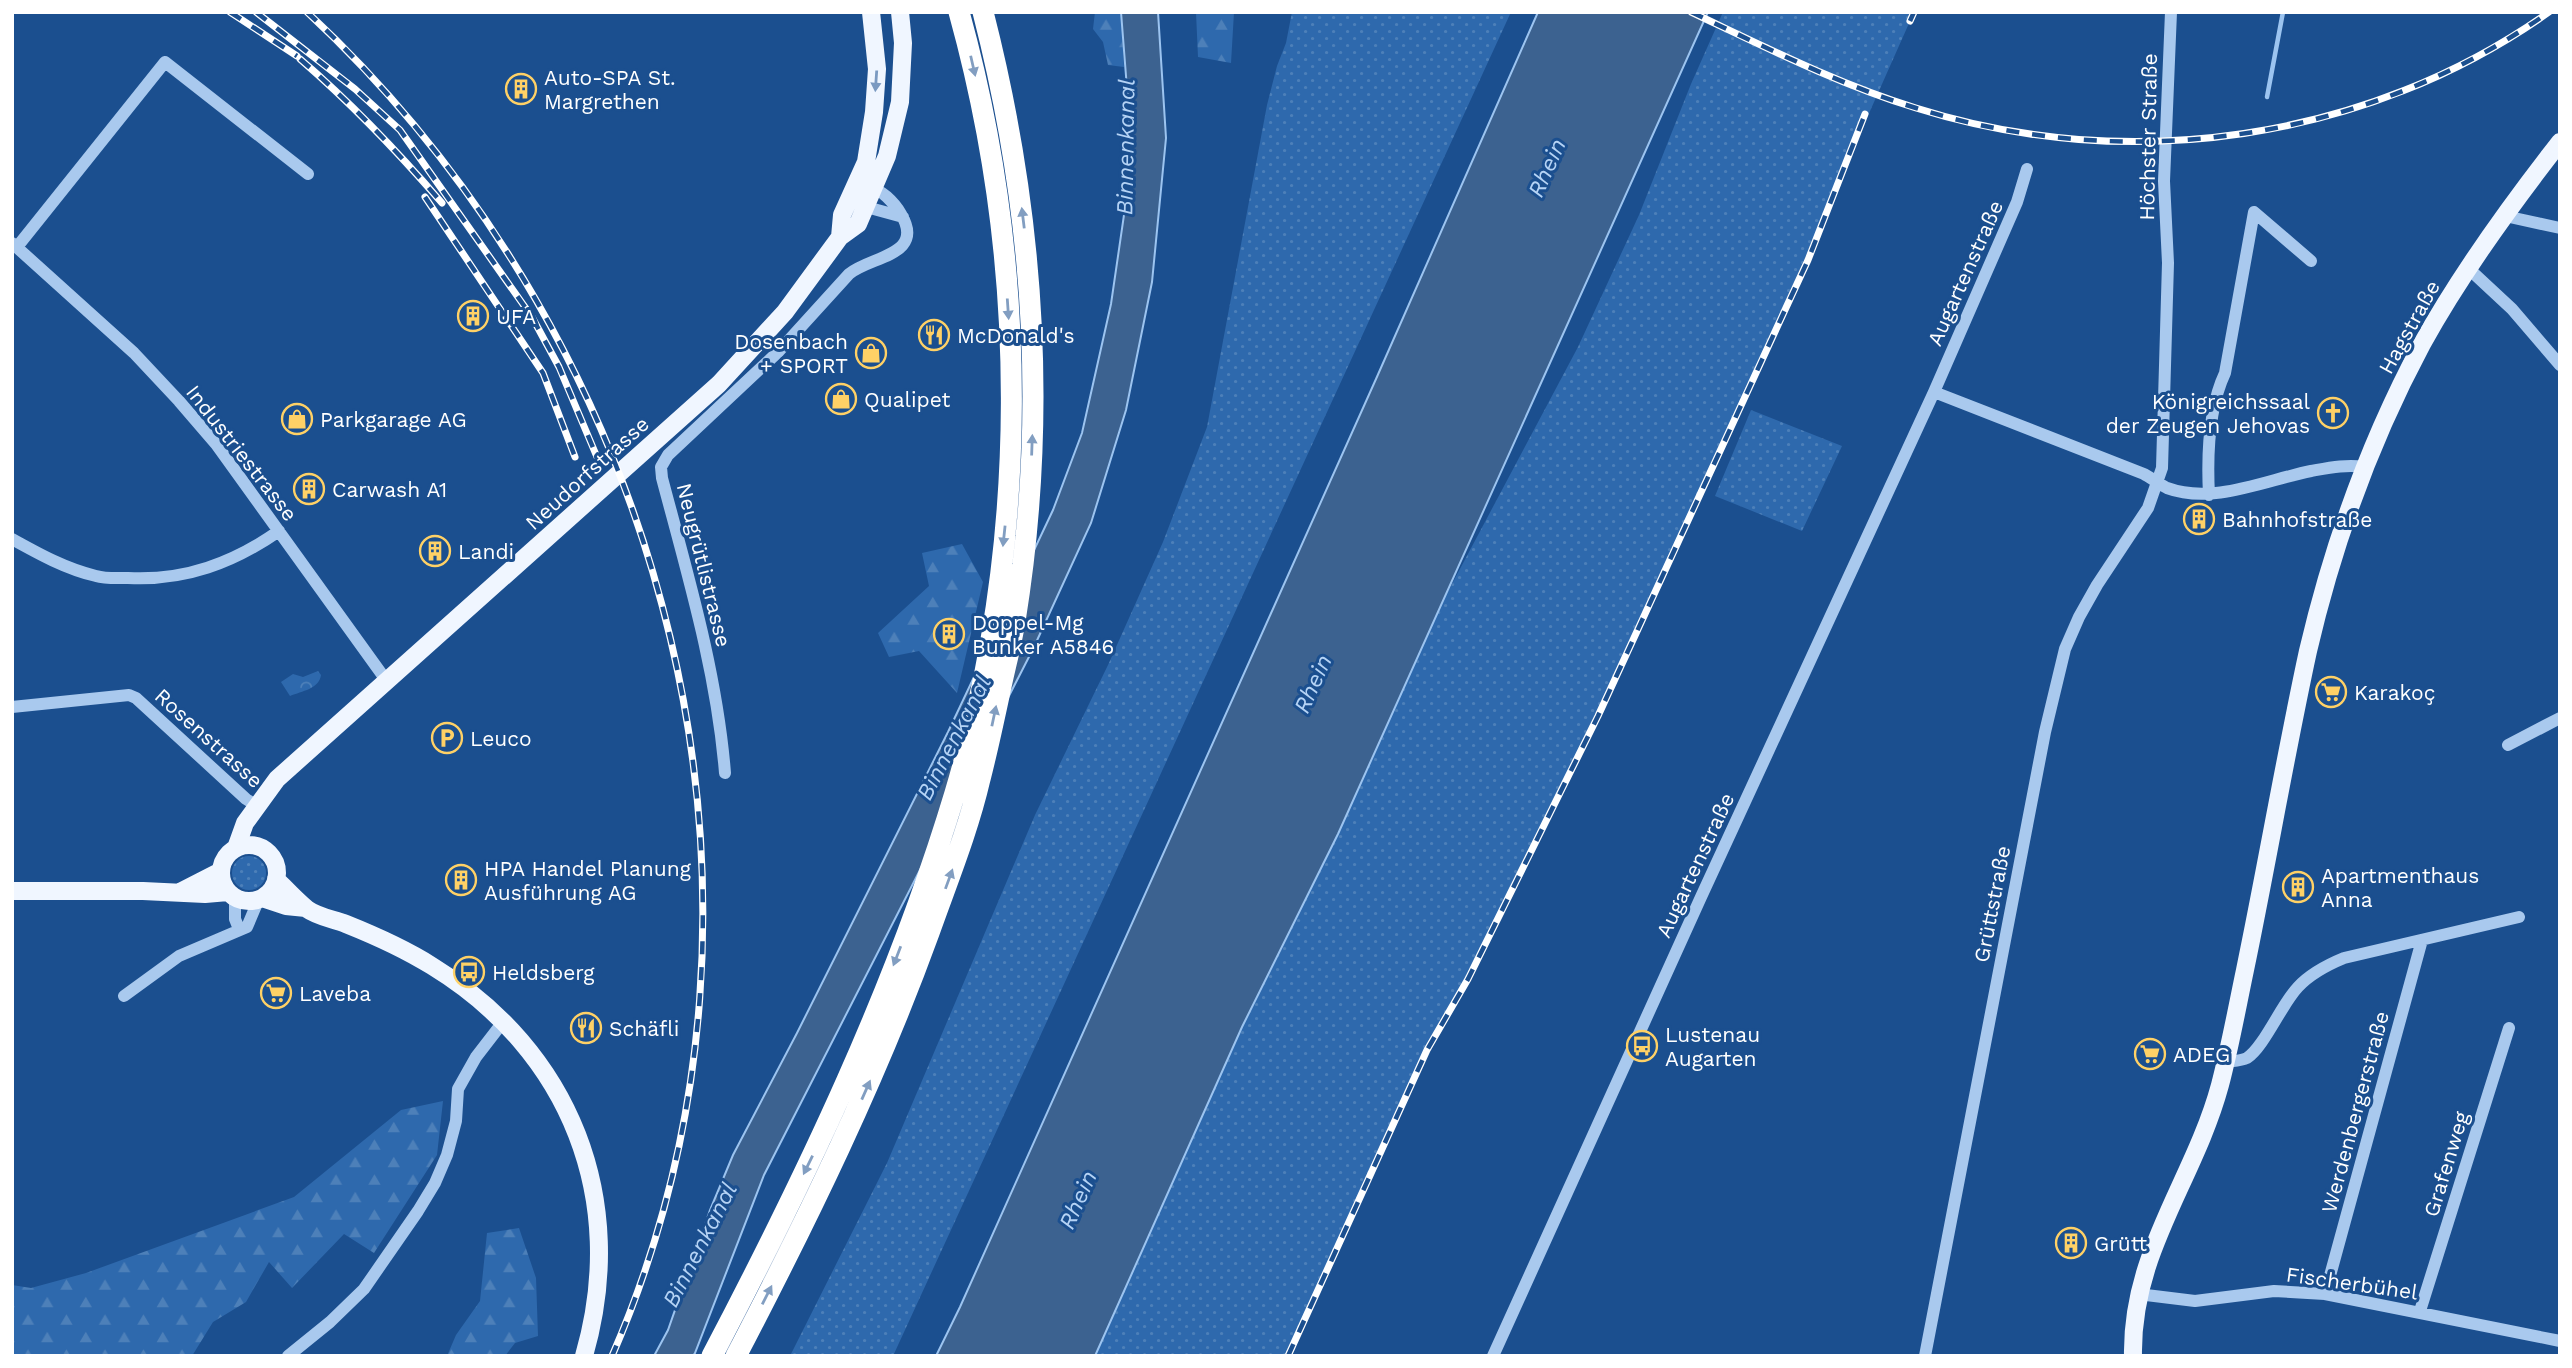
<svg xmlns="http://www.w3.org/2000/svg" width="2572" height="1368" font-family="'Work Sans',sans-serif">
<style>
.grass{fill:url(#grass-dots)}
.forest{fill:url(#forest-firs)}
.park{fill:url(#park-crowns)}
.water{fill:#3c6290;stroke:#9cc4f0;stroke-width:2}
.lines{fill:none;stroke-linecap:round;stroke-linejoin:round}
.stream{stroke:#9cc4f0;stroke-width:4.5}
.minor{stroke:#a9c9ee;stroke-width:12}
.major{stroke:#f0f6ff;stroke-width:18}
.highway{stroke:#fff;stroke-width:21}
.rail-casing{stroke:#fff;stroke-width:7}
.rail{stroke:#1b4f8f;stroke-width:4.5;stroke-dasharray:13;stroke-linecap:butt}
.oneway{fill:#829ec1}
.oneway2{fill:#7b9ac1}
.labels{text-anchor:middle;dominant-baseline:central;stroke-width:6;stroke-linejoin:round;paint-order:stroke}
.poi-label{font-size:21px;fill:#fff;stroke:#1b4f8f;text-anchor:start}
.street-label{font-size:21px;fill:#fff;stroke:#1b4f8f}
.water-label{font-size:23px;font-style:italic;fill:#b5d3f5;stroke:#1b4f8f}
</style>
<defs>
<pattern id="grass-dots" width="8" height="8" patternUnits="userSpaceOnUse" patternTransform="scale(1.75)"><rect width="8" height="8" fill="#2e69ad"/><path d="M2 2h.1M6 6h.1" fill="none" stroke="#4d80b9" stroke-width="1.8" stroke-linecap="round"/></pattern>
<pattern id="forest-firs" width="22" height="20" patternUnits="userSpaceOnUse" patternTransform="scale(1.75)"><rect width="22" height="20" fill="#2e69ad"/><path d="M5 1l3.5 6h-7zM16 11l3.5 6h-7z" fill="#4d80b9"/></pattern>
<pattern id="park-crowns" width="20" height="18" patternUnits="userSpaceOnUse" patternTransform="scale(1.75)"><rect width="20" height="18" fill="#2e69ad"/><path d="M2 6a3 3 0 1 1 6 0M12 15a3 3 0 1 1 6 0" fill="none" stroke="#4d80b9"/></pattern>
</defs>
<rect width="100%" height="100%" fill="#1b4f8f"/>
<path class="grass" d="M1292,12H1511L893,1356H790L887,1163L1035,815L1108,665L1163,542L1207,427L1267,105L1277,66L1286,43Z
M1723,12H1914L1680,539L1468,979L1427,1050L1288,1356H1095L1242,1027L1338,834L1444,599L1578,347L1639,215L1691,84Z
M1751,410L1842,446L1802,531L1715,496Z
M232 873a17 17 0 1 1 34 0a17 17 0 1 1-34 0Z"/>
<path class="forest" d="M1095,12H1121L1124,67L1108,65L1103,42L1093,29Z
M1196,12H1234L1231,63L1198,57Z
M962,544L983,582L957,693L919,651L889,657L878,633L929,586L922,553Z
M443,1101L437,1155L374,1253L344,1234L292,1288L269,1262L246,1302L213,1322L192,1356H12V1285L31,1288L86,1273L294,1197L401,1110Z
M519,1228L536,1278L538,1336L515,1343L505,1356H447L456,1335L480,1301L487,1233Z"/>
<path class="park" d="M318,671L321,675C319,689 302,691 290,696L281,682L293,674L303,677Z"/>
<path class="water" d="M1121,12H1158L1166,138L1152,282L1126,410L1091,523L1034,647L764,1175L695,1353L693,1356H654L668,1330L710,1210L733,1155L797,1033L948,732L1053,510L1082,433L1111,304L1124,215L1130,127Z
M1538,12H1708L1338,834L1242,1027L1095,1356H936L960,1307L1376,379Z"/>
<g class="lines">
<path class="stream" d="M2267,97L2283,12"/>
<path class="minor" d="M859,205L903,217
M2505,216L2560,228
M12,243L134,353L179,401L216,444L386,680
M17,247L165,62L308,174
M2469,269L2512,309L2560,365
M1934,392L2144,474C2151,478 2159,484 2167,488C2213,505 2266,480 2311,471C2328,468 2347,464 2364,467
M2209,495C2207,456 2208,409 2225,373L2254,212L2311,261
M12,539C39,554 66,569 96,576C106,579 118,578 128,578C185,581 233,563 279,531
M12,707L129,695L136,698L246,799L257,806
M2508,745L2560,718
M725,773C717,673 688,576 662,478L661,467L668,455L779,351L849,274C870,256 926,256 901,214C894,202 881,189 867,186
M235,898V919L239,929
M124,996L179,956L247,927L258,901
M2226,1062C2233,1061 2241,1061 2247,1058C2264,1047 2281,1005 2298,987C2311,973 2327,965 2344,958L2519,917
M2138,1294L2195,1301L2274,1291L2325,1294L2560,1341
M2325,1294L2422,940
M2420,1311L2509,1028
M288,1356L330,1322L364,1289L418,1211L435,1183L447,1155L456,1121L458,1089L476,1057L503,1022
M1493,1356L1701,897L1934,392L2017,202L2027,169
M1925,1356L2045,732L2065,649L2079,617L2097,585L2148,508L2162,468L2168,263L2164,181L2171,12"/>
<path class="major" d="M840,237L842,215L866,162L874,112L877,69L871,12
M221 873a28 28 0 1 1 56 0a28 28 0 1 1-56 0Z
M236,848L245,823L277,779L719,384L785,312L840,237L858,224L887,156L900,102L903,43L900,12
M276,879C286,889 296,900 307,909C318,917 333,919 346,924C376,936 405,949 432,966C571,1051 629,1200 584,1356
M12,891H143L205,894L228,892
M180,892L221,871
M262,898L286,906L306,908
M2133,1356C2131,1252 2194,1181 2220,1085C2230,1047 2237,1008 2245,970C2267,864 2285,757 2308,651C2333,544 2370,441 2422,344C2461,273 2510,206 2560,142"/>
<path class="highway" d="M712,1356C807,1175 896,989 955,793C1030,541 1029,265 959,12
M736,1356C808,1218 876,1079 929,933C947,882 968,831 980,779C987,752 993,724 999,696C1004,671 1011,646 1015,621C1048,417 1034,211 983,12"/>
<g class="rail-casing">
<path id="rail" d="M230,12L297,56
M256,12L355,89L400,130L532,317L559,367L597,457
M307,12C669,348 812,897 612,1356
M1691,12C1765,47 1838,84 1916,108C2128,175 2367,141 2549,12
M1910,21L1914,12
M300,59C351,103 398,152 442,203
M425,197L543,373L575,457
M1288,1356L1427,1050L1468,979L1598,716L1808,260L1865,114"/>
</g>
<use href="#rail" class="rail"/>
</g>
<defs><path id="oneway-solid" d="M-6-.8H1V-3.2L6.5 0L1 3.2V.8H-6Z" transform="scale(1.75)"/></defs>
<g class="oneway">
<use href="#oneway-solid" transform="translate(973 66) rotate(77)"/>
<use href="#oneway-solid" transform="translate(1023 218) rotate(-97)"/>
<use href="#oneway-solid" transform="translate(1008 309) rotate(86)"/>
<use href="#oneway-solid" transform="translate(1032 445) rotate(-88)"/>
<use href="#oneway-solid" transform="translate(1004 536) rotate(96)"/>
<use href="#oneway-solid" transform="translate(994 716) rotate(-78)"/>
<use href="#oneway-solid" transform="translate(949 879) rotate(-70)"/>
<use href="#oneway-solid" transform="translate(897 956) rotate(111)"/>
<use href="#oneway-solid" transform="translate(866 1090) rotate(-66)"/>
<use href="#oneway-solid" transform="translate(808 1165) rotate(116)"/>
<use href="#oneway-solid" transform="translate(767 1295) rotate(-63)"/>
</g>
<use class="oneway2" href="#oneway-solid" transform="translate(876 81) rotate(94)"/>
<defs>
<g id="building-ring" transform="scale(1.575)"><circle r="9.5" fill="#1b4f8f" stroke="#ffd166" stroke-width="1.5"/><path d="M-4-6H4V6H1V3H-1V6H-4ZM-2.5-4.3h1.7v1.8h-1.7ZM.8-4.3h1.7v1.8H.8ZM-2.5-1h1.7V.8h-1.7ZM.8-1h1.7V.8H.8Z" fill="#ffd166"/></g>
<g id="restaurant-ring" transform="scale(1.575)"><circle r="9.5" fill="#1b4f8f" stroke="#ffd166" stroke-width="1.5"/><path d="M-5-6h1v4h1v-4h1v4h1v-4h1v5L-1.5 .5V6h-2V.5L-5-1ZM5-6V6H3V1.5H1.5Q1.5-4 5-6Z" fill="#ffd166"/></g>
<g id="shop-ring" transform="scale(1.575)"><circle r="9.5" fill="#1b4f8f" stroke="#ffd166" stroke-width="1.5"/><path d="M-5-2.5h2.3a2.7 3.5 0 0 1 5.4 0H5L5.5 6h-11ZM-1.5-2.5h3a1.5 2.3 0 0 0-3 0Z" fill="#ffd166"/></g>
<g id="church-ring" transform="scale(1.575)"><circle r="9.5" fill="#1b4f8f" stroke="#ffd166" stroke-width="1.5"/><path d="M-1.2-6h2.4v3.5h3.3v2.4h-3.3V6h-2.4V-.1h-3.3v-2.4h3.3Z" fill="#ffd166"/></g>
<g id="supermarket-ring" transform="scale(1.575)"><circle r="9.5" fill="#1b4f8f" stroke="#ffd166" stroke-width="1.5"/><path d="M-6-5.5h2.5l.6 2H6L4.5 2H-2.5L-4.4-4H-6ZM-1.5 3.2a1.3 1.3 0 1 0 .1 0ZM3 3.2a1.3 1.3 0 1 0 .1 0Z" fill="#ffd166"/></g>
<g id="parking-ring" transform="scale(1.575)"><circle r="9.5" fill="#1b4f8f" stroke="#ffd166" stroke-width="1.5"/><path d="M-3.5-5.5H1a3.5 3.5 0 0 1 0 7H-1V5.5H-3.5ZM-1-3.4V-.6H.8a1.4 1.4 0 0 0 0-2.8Z" fill="#ffd166"/></g>
<g id="bus-ring" transform="scale(1.575)"><circle r="9.5" fill="#1b4f8f" stroke="#ffd166" stroke-width="1.5"/><path d="M-5-6H5V4H4V6H2V4H-2V6H-4V4H-5ZM-3.5-4V0h7V-4ZM-3.5 1.2v1.5H-2V1.2ZM2 1.2v1.5H3.5V1.2Z" fill="#ffd166"/></g>
</defs>
<g fill-rule="evenodd">
<use href="#building-ring" x="521" y="89"/>
<use href="#building-ring" x="473" y="316"/>
<use href="#restaurant-ring" x="934" y="335"/>
<use href="#shop-ring" x="871" y="353"/>
<use href="#shop-ring" x="841" y="399"/>
<use href="#church-ring" x="2333" y="413"/>
<use href="#shop-ring" x="297" y="419"/>
<use href="#building-ring" x="309" y="489"/>
<use href="#building-ring" x="2199" y="519"/>
<use href="#building-ring" x="435" y="551"/>
<use href="#building-ring" x="949" y="634"/>
<use href="#supermarket-ring" x="2331" y="692"/>
<use href="#parking-ring" x="447" y="738"/>
<use href="#building-ring" x="461" y="880"/>
<use href="#building-ring" x="2298" y="887"/>
<use href="#bus-ring" x="469" y="972"/>
<use href="#supermarket-ring" x="276" y="993"/>
<use href="#restaurant-ring" x="586" y="1028"/>
<use href="#bus-ring" x="1642" y="1046"/>
<use href="#supermarket-ring" x="2150" y="1054"/>
<use href="#building-ring" x="2071" y="1243"/>
</g>
<g class="labels">
<g class="poi-label">
<text x="544" y="77">Auto-SPA St.<tspan x="544" dy="24">Margrethen</tspan></text>
<text x="496" y="316">UFA</text>
<text x="957" y="335">McDonald's</text>
<text x="848" y="341" text-anchor="end">Dosenbach<tspan x="848" dy="24">+ SPORT</tspan></text>
<text x="864" y="399">Qualipet</text>
<text x="2310" y="401" text-anchor="end">Königreichssaal<tspan x="2310" dy="24">der Zeugen Jehovas</tspan></text>
<text x="320" y="419">Parkgarage AG</text>
<text x="332" y="489">Carwash A1</text>
<text x="2222" y="519">Bahnhofstraße</text>
<text x="458" y="551">Landi</text>
<text x="972" y="622">Doppel-Mg<tspan x="972" dy="24">Bunker A5846</tspan></text>
<text x="2354" y="692">Karakoç</text>
<text x="470" y="738">Leuco</text>
<text x="484" y="868">HPA Handel Planung<tspan x="484" dy="24">Ausführung AG</tspan></text>
<text x="2321" y="875">Apartmenthaus<tspan x="2321" dy="24">Anna</tspan></text>
<text x="492" y="972">Heldsberg</text>
<text x="299" y="993">Laveba</text>
<text x="609" y="1028">Schäfli</text>
<text x="1665" y="1034">Lustenau<tspan x="1665" dy="24">Augarten</tspan></text>
<text x="2173" y="1054">ADEG</text>
<text x="2094" y="1243">Grütt</text>
</g>
<g class="street-label">
<text transform="translate(2148 137) rotate(-89)">Höchster Straße</text>
<text transform="translate(1965 273) rotate(-66)">Augartenstraße</text>
<text transform="translate(2409 327) rotate(-61)">Hagstraße</text>
<text transform="translate(242 453) rotate(52)">Industriestrasse</text>
<text transform="translate(587 473) rotate(-42)">Neudorfstrasse</text>
<text transform="translate(704 565) rotate(76)">Neugrütlistrasse</text>
<text transform="translate(209 738) rotate(42)">Rosenstrasse</text>
<text transform="translate(1695 865) rotate(-65)">Augartenstraße</text>
<text transform="translate(1992 904) rotate(-79)">Grüttstraße</text>
<text transform="translate(2355 1112) rotate(-75)">Werdenbergerstraße</text>
<text transform="translate(2446 1164) rotate(-73)">Grafenweg</text>
<text transform="translate(2352 1283) rotate(8)">Fischerbühel</text>
</g>
<g class="water-label">
<text transform="translate(1126 147) rotate(-89)">Binnenkanal</text>
<text transform="translate(1547 168) rotate(-66)">Rhein</text>
<text transform="translate(1313 684) rotate(-66)">Rhein</text>
<text transform="translate(954 738) rotate(-63)">Binnenkanal</text>
<text transform="translate(1078 1200) rotate(-66)">Rhein</text>
<text transform="translate(700 1245) rotate(-63)">Binnenkanal</text>
</g>
</g>
<rect width="2572" height="1368" fill="none" stroke="#ffffff" stroke-width="28"/>
</svg>
